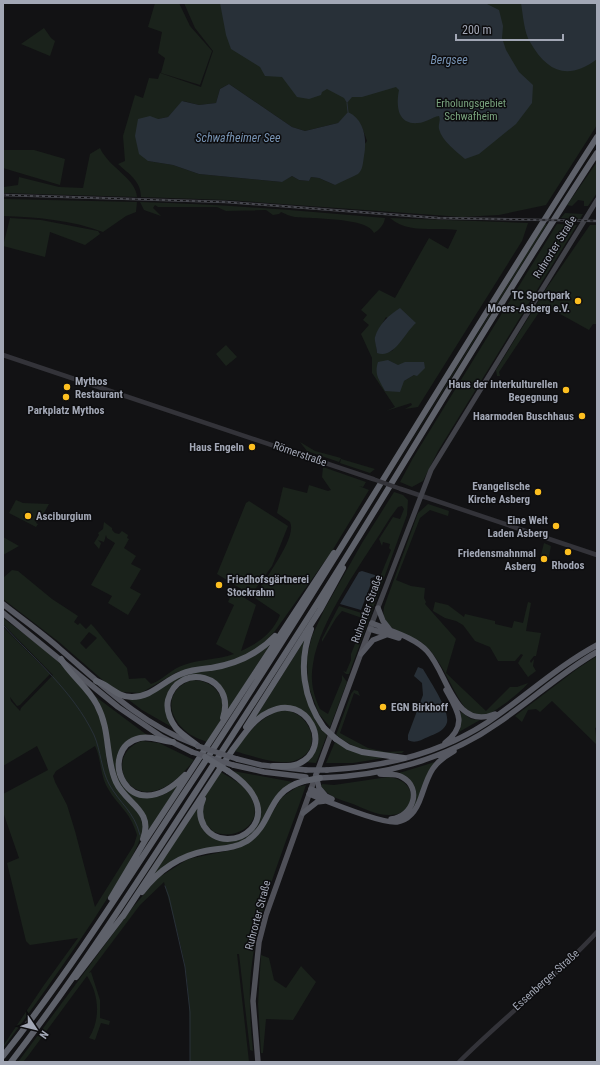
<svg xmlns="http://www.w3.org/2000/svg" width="600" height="1065" font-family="'Roboto Condensed',sans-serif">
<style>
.green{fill:#1a221b;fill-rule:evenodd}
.water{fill:#283038}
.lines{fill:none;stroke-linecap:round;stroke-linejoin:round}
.stream{stroke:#283038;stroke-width:1}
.tertiary{stroke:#333339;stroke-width:4.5}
.secondary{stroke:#414249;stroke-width:5}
.primary{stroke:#4f5058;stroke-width:5.5}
.trunk{stroke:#565861;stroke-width:5.5}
.motorway{stroke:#5e616a;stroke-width:6}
.rail-casing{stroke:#46474e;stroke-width:2.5}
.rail{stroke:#0d0d0f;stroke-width:1;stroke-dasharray:3;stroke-linecap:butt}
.tertiary-bridge{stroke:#333339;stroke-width:4.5}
.trunk-bridge{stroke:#565861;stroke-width:5.5}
.motorway-bridge{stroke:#5e616a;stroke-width:6}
.poi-dot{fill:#fdbf20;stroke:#0d0d0f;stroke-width:1.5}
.labels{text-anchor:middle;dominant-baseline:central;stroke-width:3;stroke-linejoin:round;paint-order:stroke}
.park-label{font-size:11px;fill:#78a27d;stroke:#0d0d0f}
.street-label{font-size:11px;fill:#a2a7b5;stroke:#0d0d0f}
.poi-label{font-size:11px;font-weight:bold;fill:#a2a7b5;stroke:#0d0d0f;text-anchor:end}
.water-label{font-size:12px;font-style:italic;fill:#7793b3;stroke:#0d0d0f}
</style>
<rect width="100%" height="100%" fill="#121214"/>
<path class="green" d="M155,3H179L190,26L212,51L200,85L161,73L165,58L158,53L162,32L148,27Z
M184,3H597V125L546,205L499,215L462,217L227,200L141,197C141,181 129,174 118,164L125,161L123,136L135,95L143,98L149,78L158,79L160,73L201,87L213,51L195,28ZM229,84L292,127L305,131L338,123L348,113C359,121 363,128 367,141L335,185L319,178L311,177L309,181L299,180L292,176L281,182L199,174L173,165L148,161L158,119L168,117L183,101L199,105L216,103L220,89Z
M44,28L51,38L55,41L50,56L21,44Z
M100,148C109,168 136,178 137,197L3,193L4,187L18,185L19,177L59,187L83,188L90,154Z
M3,150H34L65,159L60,185L3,168Z
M597,162V193L588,206H584V201L578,200L572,206L567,205Z
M3,199L137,202L136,212L126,216L103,232C72,220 36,217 3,216Z
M140,202C222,204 303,211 385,218C384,225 379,230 374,233C368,217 309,219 295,217C289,216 286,214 281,212L279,214L273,215L266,210L226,211L217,207H158L155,205L153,208L161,216L144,210Z
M565,213L582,214H583L580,219L561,218Z
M10,218L41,220L98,231L100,234L85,245L50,232L45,257L3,246Z
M390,218L528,223L522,241L418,407L405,409L412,405L411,403L386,411L395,407L372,373V358L361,334L369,325L363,320L367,315L361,310L379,290L395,298L429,238L448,249L457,230C435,227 408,234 390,218ZM386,317L408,329L392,351L377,353L375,337ZM388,360L414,375L404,381Z
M545,224H547L388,479Z
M557,224L577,225L438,451L423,481L412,487L400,482L413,458Z
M590,225H597V324H593L589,330L553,310L551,312L542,308L499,372L500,376H497L496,370L548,286Z
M226,345L237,357L226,366L216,354Z
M300,442L315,451L341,458L339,462L307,451Z
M341,459L375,469L370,473L340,463Z
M323,467L366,482L363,487L359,486L369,490L332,551L275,631L260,647L245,656L226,662L177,672L141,693L121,692L105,682L59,642L3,599V578L12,570L18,571L52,599L78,616L74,622L78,625L80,623L86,629L91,624L94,627L127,668L129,679L145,678L151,684C163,680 171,669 184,665C200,659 217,660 234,654L216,644L234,605L228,602L231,595L235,592L256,605L241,651C257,644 273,633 280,615L255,598C261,582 298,539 290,522L277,513L283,487L307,493L309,485L328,491L331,490L322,477ZM89,632L97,638L86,649L80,643Z
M394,492L403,495L408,500L407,515L349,674H346L343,671L346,672L351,660V654L365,619L342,611L336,618L322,642V639L339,606L365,614L391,550L389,548L390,544L383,542L382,546L379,539L393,517L400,519L404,509L402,506L398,507L390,518C366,557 319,620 313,664C310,680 313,695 320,709L328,714L342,680V675L347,682L330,727L319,714L308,685L307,657L312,636L324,610L362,543Z
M16,500L23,503L49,504L40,520L38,519L36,523L38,524L36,527L9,513Z
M249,501L288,526L272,566L251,595L217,574L246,503Z
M428,504L449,511L448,516L430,510L420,518L396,580L411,586L425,588L424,598L426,602L425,604L456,639L446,673L486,711L510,687H517L528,683C524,690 494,713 486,715C479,716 472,713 466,709C450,688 442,658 421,642C407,633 379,630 384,607L418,513Z
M104,522L112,528V530L115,533L119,534L122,531L128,535L127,538L129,539L124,548L136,556L131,564L141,569L130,588L141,594L128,615L108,603L112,596L91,585L115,543L107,538L106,535L104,542L98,540L101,543L99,549L94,543L99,535L98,533L103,529Z
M3,537L19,546L3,555Z
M544,543L551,546L548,561L540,559Z
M435,602L448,605L464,617L465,614L495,621V624L512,628L514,621L523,623L528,602L531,603L526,631L541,633L536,656H534L530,661L531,663L534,659L533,666L536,671L528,677L518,663L523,655L521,654L515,661H498L490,647L475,641L463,625L456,621L445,618L433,611Z
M3,618C41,647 90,679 103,728C107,741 104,757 109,770C116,789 141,807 143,827C145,854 26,1019 3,1048V1046L44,985L78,938L30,945L26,941L7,863L19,858L3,812V794L48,770L37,746L3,766V627L50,674L20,705L17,706L10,697L11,701L20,711L21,708L53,675L3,624ZM95,746C101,758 100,773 106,785C116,805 130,810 137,835L134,845L95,907L75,831L67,805L55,782L53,776L56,771Z
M307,636L305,642L308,704L316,721L327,735L316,763L304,762L310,757L316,729L293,707L254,720Z
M271,643L228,710L226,696L200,676L172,687L167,696L177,730L142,710L125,697L131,698L183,674L218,668Z
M597,656V727L595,728L597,745L552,701L540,712L536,709L528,710L522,722L515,716L577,669Z
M192,680C212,680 226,694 222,715C220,724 212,734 207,742C200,739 195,738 188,733C166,716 164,690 192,680Z
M354,690L358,691L360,696L354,693L340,733L368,748L386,752L404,751L402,753C377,755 355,750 336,735L351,694Z
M92,694L147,735L126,744L117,771L122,783C148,798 155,805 180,783L147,832V827L119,784L113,765L107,726Z
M287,710C314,717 323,752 294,761C277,766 250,755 234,751C248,733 262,713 287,710Z
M461,712L471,719L480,720L459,732L461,725Z
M142,741L159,743L194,760C137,835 96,756 142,741Z
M335,742L384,758L353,763H326Z
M435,762L413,812L403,817L415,791L399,773Z
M233,771L293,782L279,792L254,833L241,842L204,850L150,878L198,806L199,818L223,840L251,831L258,801L254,792Z
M221,772C230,778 240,782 247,791C279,833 203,854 202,810C202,796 214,783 221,772Z
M388,777C420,780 417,814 391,815C378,816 365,809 353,804C341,800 329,797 321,786L322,784L334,785Z
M306,785C287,842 259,904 252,963C248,992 250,1021 253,1051L250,1050L239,954H237L249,1062H190C190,1030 190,998 185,966C180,938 171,910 164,882L140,905L89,973L91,972L100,1000V1018L110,1021L109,1025L101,1023L95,1040L89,1038C101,1019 99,994 87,976L28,1056L23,1062H18L133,907L158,878L188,859L236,849L246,844L259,834L282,797L297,787Z
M261,955L269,958L274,980L286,988L301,966L316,982L293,1020L266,1019L263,1053H261L258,1004Z"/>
<path class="water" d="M220,3H485L499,10L503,26L502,38L506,50L519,72L533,85L532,103L516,124L479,154L465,159C456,151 442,141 439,129C438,124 441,121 439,116C432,117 425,123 418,123C397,125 396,105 399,90L396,87L362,97H352L347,103L344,98L327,89L322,92L321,95L309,99L297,97L282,77L265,76L260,67L231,49L226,35Z
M521,3H597V59C568,81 547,72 530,42C524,32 523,15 521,3Z
M229,84L292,127L305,131L338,123L348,112C365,120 367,140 364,156C363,162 363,170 358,174C351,178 342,181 335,185L319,178L311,177L309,181L299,180L292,176L282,182L199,174L173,165L148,161L139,154L135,136L138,119L150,116L158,119L168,117L182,101L199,105L216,103L220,89Z
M400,308L416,323C404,333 395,359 377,353C377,349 374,340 375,337C379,324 389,315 400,308Z
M388,360L398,365L405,362H424L425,368L417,376L414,375L404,381L400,392L385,391C379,380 374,374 378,362Z
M362,571L378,576L371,578L370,580L372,581L361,610L340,604L359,572Z
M418,667L423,669C429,680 453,714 446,725C443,731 435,734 428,737C421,740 415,744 408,740V735L423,695L422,683L414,676Z"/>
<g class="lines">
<path class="stream" d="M347,103L348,112
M3,625C35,660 73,691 94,735C101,751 101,769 109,784C120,804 134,811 140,835
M165,886L169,897L185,967L190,1012V1062"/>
<path class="tertiary" d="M3,355L373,479
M401,489L597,555
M459,1062C504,1017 554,979 597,932"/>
<path class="secondary" d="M372,623L431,470L597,200"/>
<path class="primary" d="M258,1062L253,1001L259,942L266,915L316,775L372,623"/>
<path class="trunk" d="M3,604C22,619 42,633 60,649C102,685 141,724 194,744
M378,608L383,621L390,630
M3,613L118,707L162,737L192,752
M372,623C390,631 414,637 427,651C448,674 454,731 495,714
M370,629L399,638
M361,654L373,640L386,635
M445,743C468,725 458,711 446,690
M237,759L261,765L306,770
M233,765L264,772L306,777
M327,770C383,767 441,753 488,722C525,697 558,666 597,645
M380,774C388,775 395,773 402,777C423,788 413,817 391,819
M316,775L319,788L325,795
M320,778C382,776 446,760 498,723C532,700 562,672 597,652
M311,789L332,799
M309,794C326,801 381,824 397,822C410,820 417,809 421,797C429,774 431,764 454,751
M303,813L317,802L325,801"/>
<path class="motorway" d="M311,629C298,663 303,699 324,728
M61,659C71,676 88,687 97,705C111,731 105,758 116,782C126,804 154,810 143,839
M96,681C110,685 116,697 132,697C152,697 163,681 181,674C190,670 201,669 211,668C236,664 257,655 275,636
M246,727L320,610L343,568
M336,739L348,747L362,752L404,758
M173,742C162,742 152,735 140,738C95,748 127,834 185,775
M198,746C191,740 182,735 176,728C170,720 166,710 168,700C178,661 237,675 223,718
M203,799C199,808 199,817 204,826C227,862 298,817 228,771
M142,892C158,871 179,856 205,851C220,848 234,849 247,841C275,822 265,792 304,781
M111,898L146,839L334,553
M123,916L233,749C243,736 253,719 269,712C307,692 335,748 298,764C291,767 281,766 273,766
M76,977L125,913
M3,1056C68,974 124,885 181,798C325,581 456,356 597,137
M11,1062C77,976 136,884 195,793C248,711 302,629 353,546C434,415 512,282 597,153"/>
<g class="rail-casing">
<path id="rail" d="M3,195L226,202L438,218L597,221"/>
</g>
<use href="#rail" class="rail"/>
<path class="tertiary-bridge" d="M373,479L401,489"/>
<path class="trunk-bridge" d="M198,746L237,759
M192,752L233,765
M306,770H327"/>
<path class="motorway-bridge" d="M324,728L336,739
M205,757L228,771
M304,781L320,778"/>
</g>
<g class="poi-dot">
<circle cx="578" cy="301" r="4"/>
<circle cx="67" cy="387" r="4"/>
<circle cx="566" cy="390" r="4"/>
<circle cx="66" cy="397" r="4"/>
<circle cx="582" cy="416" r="4"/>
<circle cx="252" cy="447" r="4"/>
<circle cx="538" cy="492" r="4"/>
<circle cx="28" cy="516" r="4"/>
<circle cx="556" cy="526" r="4"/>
<circle cx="568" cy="552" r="4"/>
<circle cx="544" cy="559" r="4"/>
<circle cx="219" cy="585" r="4"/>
<circle cx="383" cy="707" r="4"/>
</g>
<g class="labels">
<g class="park-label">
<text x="471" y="103">Erholungsgebiet<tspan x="471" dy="13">Schwafheim</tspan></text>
</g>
<g class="street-label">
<text transform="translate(555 247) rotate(-58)">Ruhrorter Straße</text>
<text transform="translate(300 454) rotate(19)">Römerstraße</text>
<text transform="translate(367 609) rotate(-70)">Ruhrorter Straße</text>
<text transform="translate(258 915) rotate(-75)">Ruhrorter Straße</text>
<text transform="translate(546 980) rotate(-42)">Essenberger Straße</text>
</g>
<g class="poi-label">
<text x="570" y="295">TC Sportpark<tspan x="570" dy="13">Moers-Asberg e.V.</tspan></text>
<text x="75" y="381" text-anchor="start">Mythos<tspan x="75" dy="13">Restaurant</tspan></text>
<text x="558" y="384">Haus der interkulturellen<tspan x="558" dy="13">Begegnung</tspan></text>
<text x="66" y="410" text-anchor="middle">Parkplatz Mythos</text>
<text x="574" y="416">Haarmoden Buschhaus</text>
<text x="244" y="447">Haus Engeln</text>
<text x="530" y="486">Evangelische<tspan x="530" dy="13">Kirche Asberg</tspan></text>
<text x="36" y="516" text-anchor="start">Asciburgium</text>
<text x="548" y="520">Eine Welt<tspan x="548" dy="13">Laden Asberg</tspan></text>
<text x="536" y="553">Friedensmahnmal<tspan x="536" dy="13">Asberg</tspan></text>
<text x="568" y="565" text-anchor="middle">Rhodos</text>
<text x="227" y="579" text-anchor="start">Friedhofsgärtnerei<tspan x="227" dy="13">Stockrahm</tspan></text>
<text x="391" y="707" text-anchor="start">EGN Birkhoff</text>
</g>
<g class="water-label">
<text x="449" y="60">Bergsee</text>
<text x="238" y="138">Schwafheimer See</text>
</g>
</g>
<rect width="600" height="1065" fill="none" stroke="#a2a7b5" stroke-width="8"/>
<g transform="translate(36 1029) rotate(125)" stroke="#0d0d0f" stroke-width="3" paint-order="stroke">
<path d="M0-3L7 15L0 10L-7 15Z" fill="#a2a7b5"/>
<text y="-6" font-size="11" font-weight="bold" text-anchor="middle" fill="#a2a7b5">N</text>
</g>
<path d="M456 34v6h107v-6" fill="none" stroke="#a2a7b5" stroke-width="2"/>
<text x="462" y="34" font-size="12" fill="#a2a7b5" stroke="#0d0d0f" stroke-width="3" paint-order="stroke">200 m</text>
</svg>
